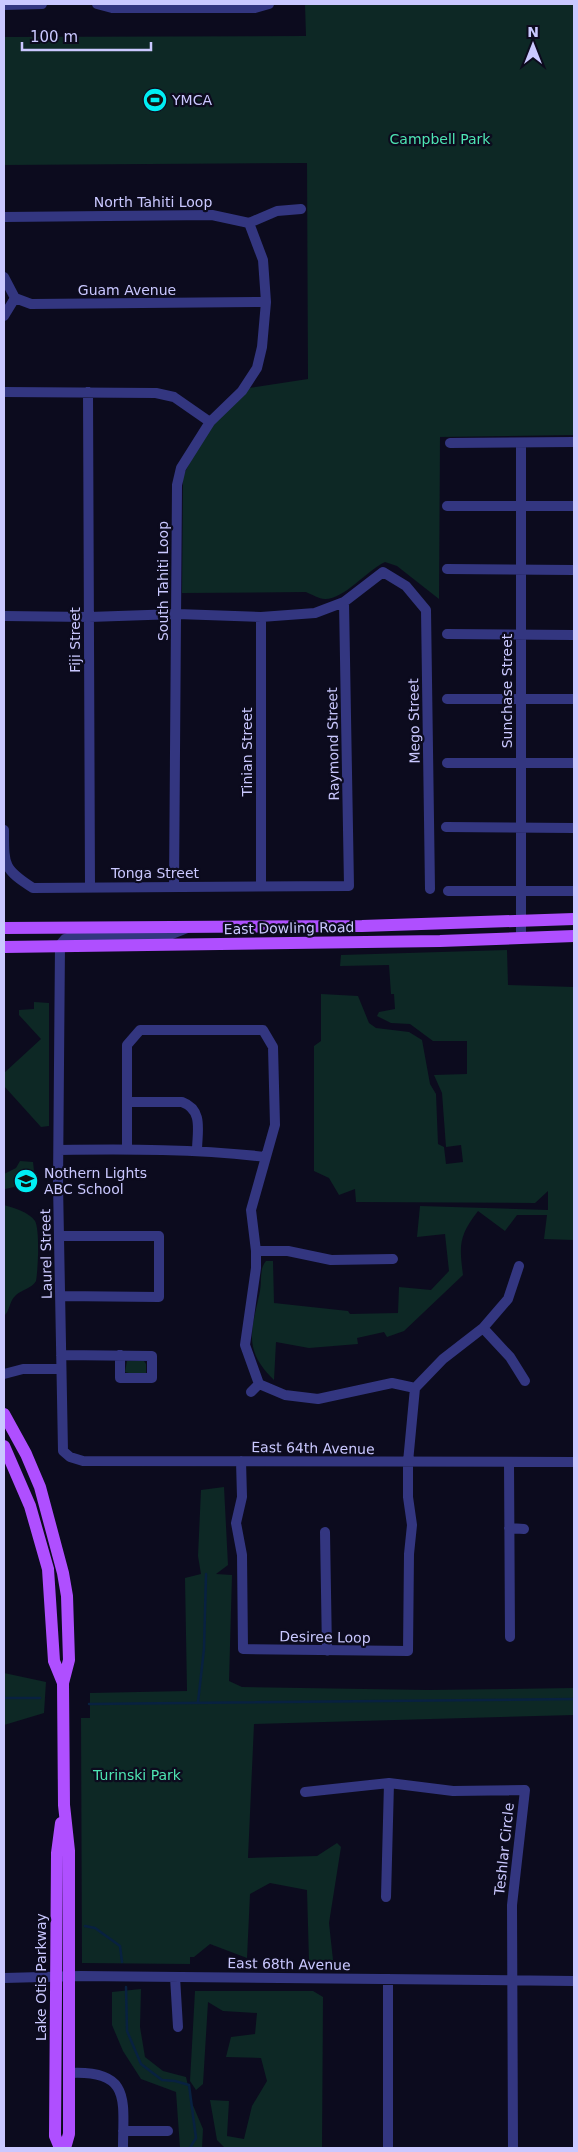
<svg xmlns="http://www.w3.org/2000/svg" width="578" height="2152" font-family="'DejaVu Sans',sans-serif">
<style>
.green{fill:#0d2825}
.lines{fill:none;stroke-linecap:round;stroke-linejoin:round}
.stream{stroke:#082140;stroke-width:2.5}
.minor{stroke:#333680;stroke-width:10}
.major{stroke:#af4fff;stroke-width:12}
.labels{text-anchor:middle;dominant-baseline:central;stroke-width:4.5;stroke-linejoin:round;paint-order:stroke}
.poi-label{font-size:14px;fill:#cac8ff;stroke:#0c0b1e;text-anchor:start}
.park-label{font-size:14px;fill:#4ee5b3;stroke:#0c0b1e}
.street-label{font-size:14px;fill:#cac8ff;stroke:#0c0b1e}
</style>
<rect width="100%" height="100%" fill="#0c0b1e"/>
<path class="green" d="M305,4H574V435L440,437L439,599L397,566L385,562C367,570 345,599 325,599C319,599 311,594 306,592L182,593L183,476L209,425L249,388L308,379L307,163L4,165V37L306,36Z
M507,950L508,985L574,987V1240L544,1239L547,1215H517L505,1231L478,1211C459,1236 459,1244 463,1275L404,1331L387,1337L384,1332L357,1338L358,1344L309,1348L276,1342L274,1380C242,1349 252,1330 260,1291C262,1281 259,1269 266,1261H273L274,1303L348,1311L350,1314L398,1313L399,1287L431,1290L449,1271L445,1234L417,1237L420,1206L548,1210V1191L535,1203L356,1202L355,1189L339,1195L329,1178L314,1171V1046L321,1041V994L358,996L369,1023L376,1028L409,1032L422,1040L430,1084L436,1094L438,1144L444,1147L446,1164L463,1162L461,1145L446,1147L442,1093L434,1075L467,1074V1041H433L410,1024L391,1023L377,1016L379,1012L395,1009L394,994H391L389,965L340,966L341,955Z
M34,1002L49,1003V1126L41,1127L4,1086V1073L41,1039L19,1015V1010L34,1009Z
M20,1161L33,1162L34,1171C25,1182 19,1187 5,1189L4,1174L16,1168Z
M4,1205C14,1208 29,1212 35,1221C40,1230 38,1270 36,1281C31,1289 23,1289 16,1295C9,1301 10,1311 4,1316Z
M127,1361H144L146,1364V1373L136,1375L125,1372Z
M224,1487L228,1565L216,1574L232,1575L229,1681L242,1687L428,1690L574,1688V1715L254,1724L248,1858L317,1856L337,1843L341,1847L329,1923L333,1960L309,1961L307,1890L270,1883L250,1894L247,1958L210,1944L194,1957H190V1964L82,1963L81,1718H90V1693L187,1691L185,1578L201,1574L198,1556L201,1490Z
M4,1673L46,1682L44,1713L4,1725Z
M141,1989L140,2027L145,2057L163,2071L186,2077L192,2103L203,2129L202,2148H180L176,2092L141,2079L123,2051L112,2025V1992Z
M195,1991H313L323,1997L322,2148H225L217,2140L210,2100L229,2101L227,2136L244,2139L252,2106L267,2081L261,2058L226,2057L231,2037L255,2034L257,2013L223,2011L208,2002L203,2084L196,2090L190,2081Z"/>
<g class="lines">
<path class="stream" d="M4,1698H40
M198,1702L204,1649L206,1574
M89,1704L574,1699
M85,1926L95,1928L120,1946L122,1962
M126,1987L127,2031L141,2064L162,2080L175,2081L189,2085L196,2138L190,2148"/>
<path class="minor" d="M97,4L112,8H255L269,4
M4,5L42,4
M4,217L212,215L249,223L263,260L266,302L262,347L257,368L242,391L210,422L181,468L177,485L174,887
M249,223L277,211L301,209
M4,277L15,298L31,304L266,302
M4,316L15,298
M4,392L156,393L174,397L210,422
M88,392L90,887
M450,443L574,442
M521,443V938
M447,506H574
M447,569L574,570
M4,616L89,617L177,614L261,617L315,613L344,602L383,572L406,586L426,610L430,889
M447,634L574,635
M447,699H574
M447,763H574
M446,827L574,828
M4,830C4,865 3,869 33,888L349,886L344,602
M261,886V617
M448,891H574
M187,928L169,935L158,936L76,935L65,939L60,945L58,1184L63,1451L70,1457L83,1461L574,1462
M127,1102H182C204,1110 197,1132 197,1151
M127,1149V1045L140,1030H263L273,1047L275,1125L251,1210L256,1251V1268L245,1345L259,1384L285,1395L318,1399L392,1383L415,1388
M59,1150C128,1149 197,1149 266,1157
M59,1236H159V1297L60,1296
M256,1251H288L331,1260L393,1259
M483,1328L510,1357L525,1381
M61,1355L152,1356V1378H120V1355
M4,1374L23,1369H61
M251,1392L259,1384
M241,1461L242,1497L236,1523L242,1555L243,1649L408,1651L409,1554L412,1525L408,1497V1462L415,1388L443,1359L483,1328L508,1299L519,1266
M509,1463L510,1637
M509,1528L524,1529
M325,1532L327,1651
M305,1792L389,1783L453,1791L525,1790L512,1905L513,2148
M386,1897L389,1783
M175,1977L178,2027
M4,1978L81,1976L574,1981
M388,1979V2148
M70,2073C132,2070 123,2101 123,2148
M123,2131H168"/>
<path class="major" d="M4,928L362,926L574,919
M4,947L440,941L574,936
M4,1414L26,1454L40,1487L63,1573L67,1596L69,1660L63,1683L64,1805L69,1851V2134L65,2148
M4,1446L30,1506L48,1569L54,1661L63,1683
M60,2148L55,2136L57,1853L61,1823"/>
</g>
<defs>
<g id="stadium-disc" transform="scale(1.25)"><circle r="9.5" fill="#00eef3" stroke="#0c0b1e"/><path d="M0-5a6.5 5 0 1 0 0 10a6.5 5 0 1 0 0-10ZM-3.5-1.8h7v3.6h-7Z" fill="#111"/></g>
<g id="school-disc" transform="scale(1.25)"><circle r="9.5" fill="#00eef3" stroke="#0c0b1e"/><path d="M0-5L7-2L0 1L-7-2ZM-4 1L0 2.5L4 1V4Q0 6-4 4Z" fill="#111"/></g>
</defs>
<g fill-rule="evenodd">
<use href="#stadium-disc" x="155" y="100"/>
<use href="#school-disc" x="26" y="1181"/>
</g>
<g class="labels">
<g class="poi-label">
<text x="172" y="100">YMCA</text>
<text x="44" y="1173">Nothern Lights<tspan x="44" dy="16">ABC School</tspan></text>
</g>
<g class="park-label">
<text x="440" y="139">Campbell Park</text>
<text x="137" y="1775">Turinski Park</text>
</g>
<g class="street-label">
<text x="153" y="202">North Tahiti Loop</text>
<text x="127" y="290">Guam Avenue</text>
<text transform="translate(163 581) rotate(-90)">South Tahiti Loop</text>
<text transform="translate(75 640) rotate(-90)">Fiji Street</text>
<text transform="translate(507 691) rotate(-90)">Sunchase Street</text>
<text transform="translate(414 721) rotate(-91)">Mego Street</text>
<text transform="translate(333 744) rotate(-91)">Raymond Street</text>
<text transform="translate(247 752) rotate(-90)">Tinian Street</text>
<text x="155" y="873">Tonga Street</text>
<text transform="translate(289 928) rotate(-1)">East Dowling Road</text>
<text transform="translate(46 1254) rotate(-91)">Laurel Street</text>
<text transform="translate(313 1448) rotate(1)">East 64th Avenue</text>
<text transform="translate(325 1637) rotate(1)">Desiree Loop</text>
<text transform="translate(504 1849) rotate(-84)">Teshlar Circle</text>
<text transform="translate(289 1964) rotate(1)">East 68th Avenue</text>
<text transform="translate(41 1977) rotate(-90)">Lake Otis Parkway</text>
</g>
</g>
<rect width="578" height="2152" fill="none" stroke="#cac8ff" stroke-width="10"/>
<g transform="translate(533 45)" stroke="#0c0b1e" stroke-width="4" paint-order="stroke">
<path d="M0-4L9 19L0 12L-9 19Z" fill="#cac8ff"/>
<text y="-8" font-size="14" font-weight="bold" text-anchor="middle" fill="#cac8ff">N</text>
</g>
<path d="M22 42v8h129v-8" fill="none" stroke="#cac8ff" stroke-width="2.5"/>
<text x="30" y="42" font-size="15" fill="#cac8ff" stroke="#0c0b1e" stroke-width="4" paint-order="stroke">100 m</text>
</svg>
